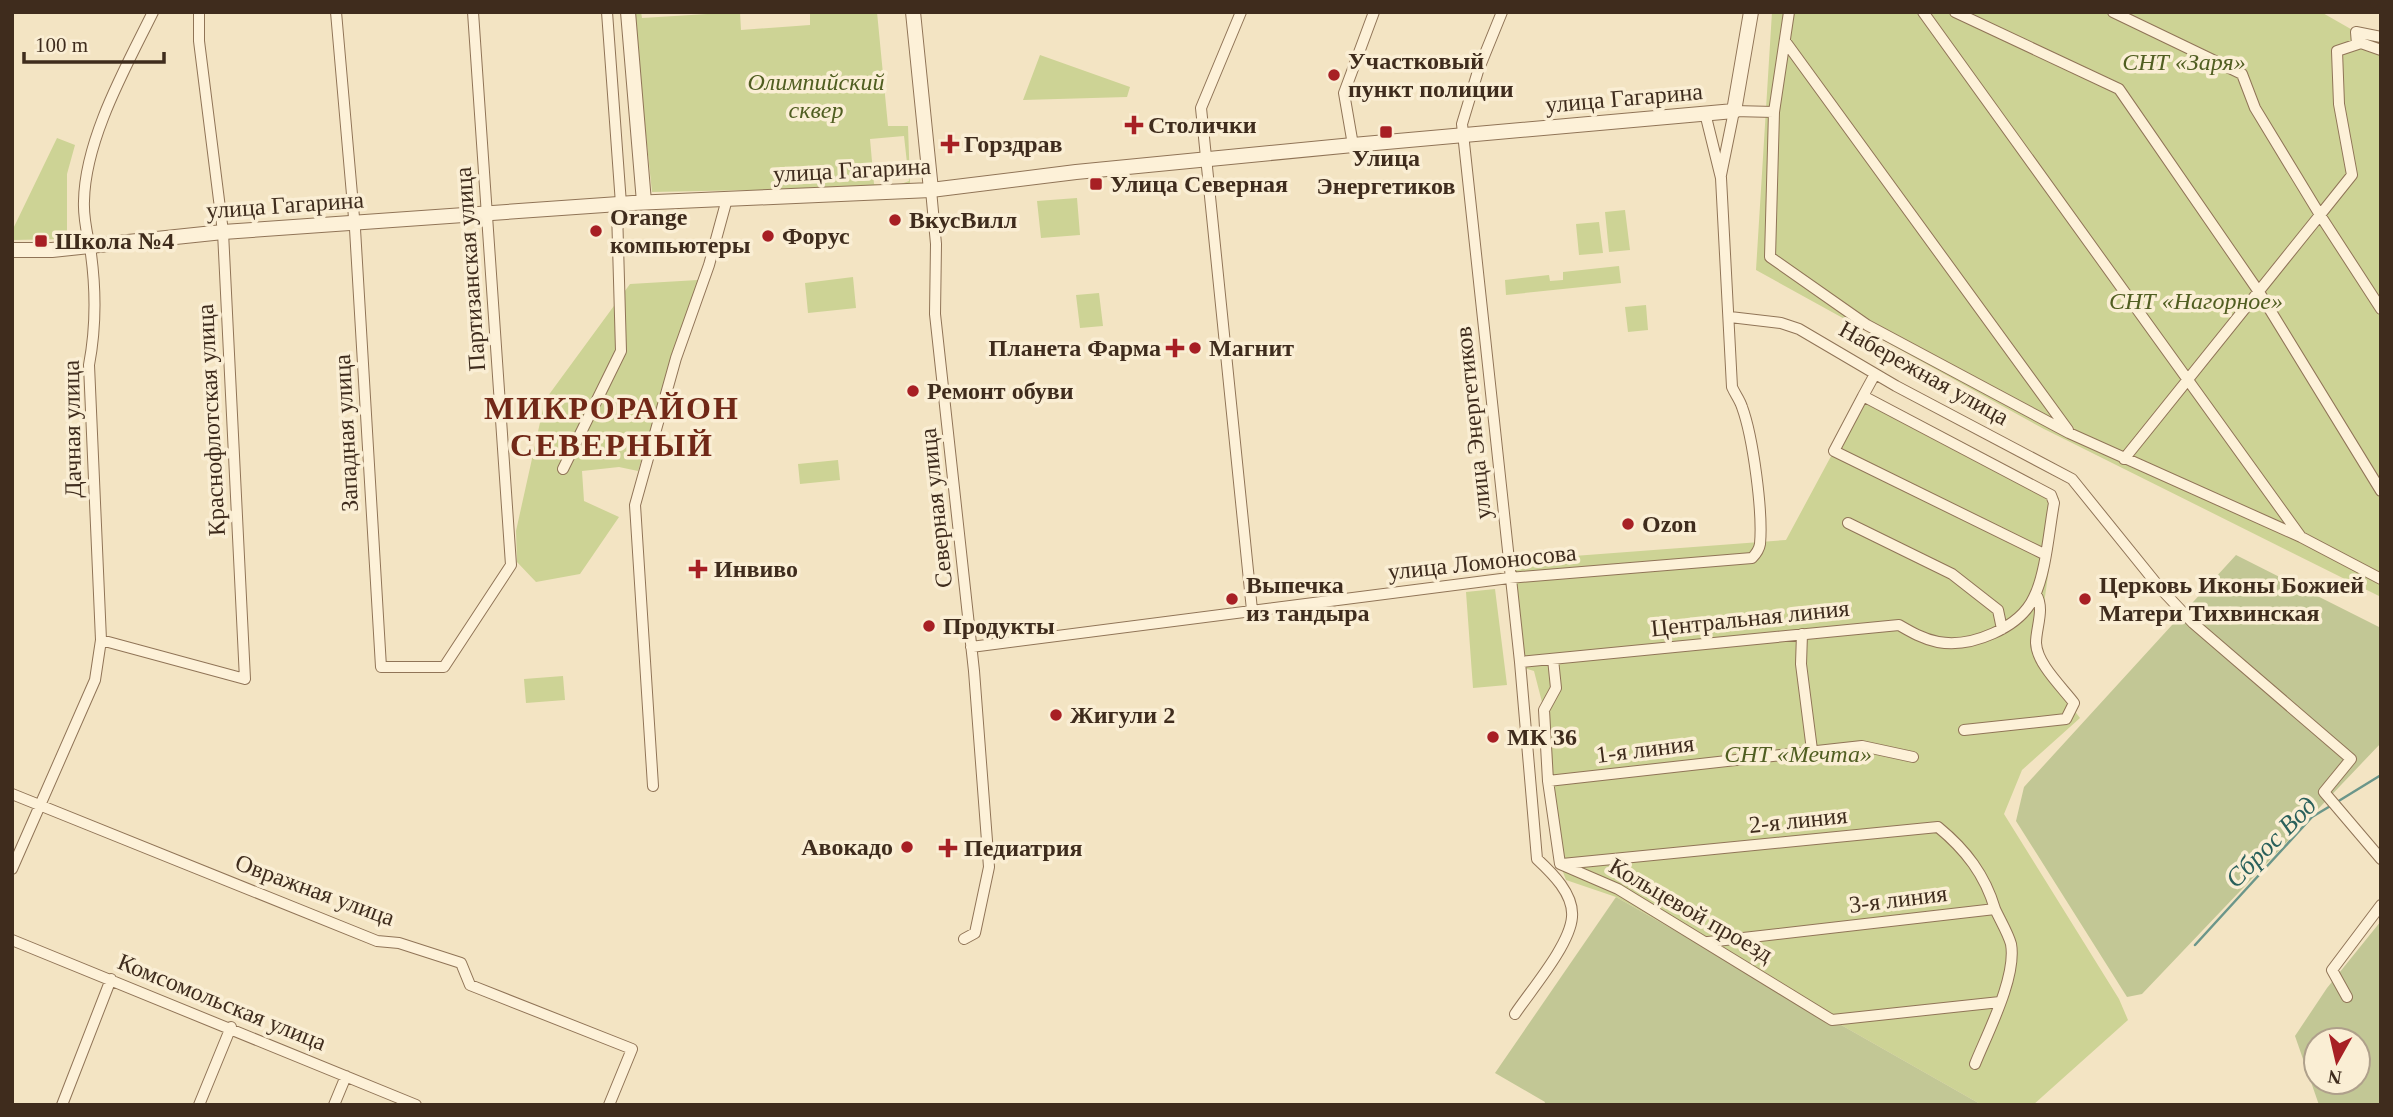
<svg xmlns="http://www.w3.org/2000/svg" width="2393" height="1117" font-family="'Times New Roman',serif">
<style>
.green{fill:#cdd395}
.cemetery{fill:#c2c795;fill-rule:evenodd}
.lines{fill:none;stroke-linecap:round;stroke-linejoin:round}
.stream{stroke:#6b968a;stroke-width:2.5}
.minor-casing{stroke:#907457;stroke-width:12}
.tertiary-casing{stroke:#907457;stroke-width:16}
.minor{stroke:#fdf1d8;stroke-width:10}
.tertiary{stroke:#fdf1d8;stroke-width:14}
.poi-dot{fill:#a71f24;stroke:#faeed4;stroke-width:2.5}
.labels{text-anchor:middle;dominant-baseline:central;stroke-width:7;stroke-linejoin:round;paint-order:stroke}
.poi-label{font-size:24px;font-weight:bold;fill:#3f2c1d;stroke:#faeed4;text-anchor:start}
.park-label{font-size:24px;font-style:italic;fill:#505e21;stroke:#faeed4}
.street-label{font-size:24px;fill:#3f2c1d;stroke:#faeed4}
.water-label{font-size:26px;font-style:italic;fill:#2a605b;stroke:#faeed4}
.district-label{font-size:32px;font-weight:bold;letter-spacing:2px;fill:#712817;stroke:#faeed4}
</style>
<rect width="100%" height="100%" fill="#f3e4c3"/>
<path class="green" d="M633,12H641L642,18L740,12L741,30L810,25V12H877L888,126H908L910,184H901L909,181L904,136L870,139L874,184L885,186L753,198L752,190L652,192Z
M1772,12H2321L2356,32L2381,37V597L2044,429L1756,270Z
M1040,55L1130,87L1127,97L1023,100Z
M57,138L75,145L67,174V239L12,240V231Z
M1077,198L1080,235L1041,238L1037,201Z
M1625,210L1630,250L1609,252L1605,212Z
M1599,222L1603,253L1579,255L1576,224Z
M1619,266L1621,283L1506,295L1505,280L1549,275L1550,281L1563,280V272Z
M853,277L856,308L808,313L805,283Z
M698,280L638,471L619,467L582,471L584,501L619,517L580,574L536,582L517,562L516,531L545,400L630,284Z
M1099,293L1103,326L1080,328L1076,295Z
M1646,305L1648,330L1628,332L1625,307Z
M1865,393L2059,498L2036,660L2080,718L2022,770L2004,814L2119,999L2128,1020L2033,1105H1982L1616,897L1566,880L1560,864L1544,710L1534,671L1518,666L1508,561L1786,540Z
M838,460L840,480L800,484L798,464Z
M1495,589L1507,685L1473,688L1466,592Z
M563,676L565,700L526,703L524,679Z"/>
<path class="cemetery" d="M2236,555L2381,628V743L2142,994L2127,997L2016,821L2024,787Z
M1616,897L1982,1105H1544L1545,1102L1495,1073Z
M2381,921V1105H2319L2295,1036L2327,988ZM2316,1040H2358V1082H2316Z"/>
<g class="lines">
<path class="stream" d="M2337,802L2381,775
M2195,945L2312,817L2332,805"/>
<g class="minor-casing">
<path id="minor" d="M336,12L355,229L381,667H444L511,565L473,12
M1241,12L1201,108L1252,610
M1502,12L1478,71L1462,124L1520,662L1537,859C1552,873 1574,894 1572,917C1570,945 1531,990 1515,1014
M1789,12L1774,112L1770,257L1867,325L2069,433L2301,537
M1923,12L2301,537L2381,579
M1955,12L2119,89L2259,292L2381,491
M2113,12L2242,74L2255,108L2320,215L2124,459
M1785,41L2068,430
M2357,44L2356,32L2381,37
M2381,50L2361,43L2337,51L2339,104L2352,175L2320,215L2381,309
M1353,145L1344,93L1374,12
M1721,175L1734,111L1774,112
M931,190L936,244L935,314L974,671L989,867L975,933L964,939
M1730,317L1781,323L1799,329L1896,386L2072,479L2160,588L2193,623L2351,759L2324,792L2381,859
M1863,396L1875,374
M563,469L621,351L617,210L621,204L607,12
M1848,523L1952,574L1998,610L2002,629
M1802,634L1801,664L1812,750
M101,640L245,679L223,232L199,41V12
M971,647L1509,578L1752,558C1757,553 1759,550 1760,544C1763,512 1753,437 1742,407C1740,400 1735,394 1732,387L1721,178L1705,113
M1553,659L1556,688L1544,710L1548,781L1560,864L1618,889L1832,1020L2000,1002
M1520,662L1899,625C1911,632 1923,639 1938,642C1971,648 2020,628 2034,597C2046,573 2049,530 2054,503L2051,495L1863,396L1834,451L2044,554
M1964,730L2066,719L2074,703C2062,687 2037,664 2036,643C2036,627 2045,609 2036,594
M1548,781L1862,746L1913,757
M653,786L635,505L676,358L709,265L727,199
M12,794L377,941L399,943L461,963L470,985L632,1049L609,1105
M1562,864L1938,827C1966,850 1985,875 1995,909
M12,869L95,680L101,640L89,365C96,328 96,291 91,254C88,236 83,220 84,201C85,139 126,67 153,12
M12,940L416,1105
M1708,942L1995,909C2000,920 2008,933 2011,944C2017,977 1987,1034 1975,1064
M2347,997L2332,970L2381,905
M62,1105L111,979
M199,1105L231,1027
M334,1105L346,1076"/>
</g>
<g class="tertiary-casing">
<path id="tertiary" d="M628,12L644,202
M913,12L931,190
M12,250H52L223,232L633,203L931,190L1076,172L1353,145L1734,111L1751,12"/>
</g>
<use href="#minor" class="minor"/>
<use href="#tertiary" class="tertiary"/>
</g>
<g class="poi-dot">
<circle cx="1334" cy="75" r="7"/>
<path d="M1130.5 114.5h7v7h7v7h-7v7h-7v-7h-7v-7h7z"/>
<rect x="1379" y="125" width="14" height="14" rx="3.5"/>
<path d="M946.5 133.5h7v7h7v7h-7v7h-7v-7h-7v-7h7z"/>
<rect x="1089" y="177" width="14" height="14" rx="3.5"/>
<circle cx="895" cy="220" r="7"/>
<circle cx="596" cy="231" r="7"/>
<circle cx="768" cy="236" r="7"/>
<rect x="34" y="234" width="14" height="14" rx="3.5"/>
<path d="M1171.5 337.5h7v7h7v7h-7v7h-7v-7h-7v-7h7z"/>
<circle cx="1195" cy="348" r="7"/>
<circle cx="913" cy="391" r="7"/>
<circle cx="1628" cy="524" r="7"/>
<path d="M694.5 558.5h7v7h7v7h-7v7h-7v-7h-7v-7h7z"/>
<circle cx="1232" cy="599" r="7"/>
<circle cx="2085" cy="599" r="7"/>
<circle cx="929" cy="626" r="7"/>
<circle cx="1056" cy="715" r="7"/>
<circle cx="1493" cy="737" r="7"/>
<circle cx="907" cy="847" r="7"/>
<path d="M944.5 837.5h7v7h7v7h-7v7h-7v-7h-7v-7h7z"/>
</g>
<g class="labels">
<g class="poi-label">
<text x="1348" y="61">Участковый<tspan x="1348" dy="28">пункт полиции</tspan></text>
<text x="1148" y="125">Столички</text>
<text x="964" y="144">Горздрав</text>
<text x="1386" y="158" text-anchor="middle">Улица<tspan x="1386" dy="28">Энергетиков</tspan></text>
<text x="1110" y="184">Улица Северная</text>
<text x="610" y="217">Orange<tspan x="610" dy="28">компьютеры</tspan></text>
<text x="909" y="220">ВкусВилл</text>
<text x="782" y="236">Форус</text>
<text x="55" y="241">Школа №4</text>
<text x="1161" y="348" text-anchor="end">Планета Фарма</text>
<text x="1209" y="348">Магнит</text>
<text x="927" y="391">Ремонт обуви</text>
<text x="1642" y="524">Ozon</text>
<text x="714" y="569">Инвиво</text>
<text x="1246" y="585">Выпечка<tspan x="1246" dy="28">из тандыра</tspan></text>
<text x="2099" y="585">Церковь Иконы Божией<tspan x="2099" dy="28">Матери Тихвинская</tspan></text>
<text x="943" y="626">Продукты</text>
<text x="1070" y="715">Жигули 2</text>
<text x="1507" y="737">МК 36</text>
<text x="893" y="847" text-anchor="end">Авокадо</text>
<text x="964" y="848">Педиатрия</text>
</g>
<g class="park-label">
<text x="2184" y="62">СНТ «Заря»</text>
<text x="816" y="82">Олимпийский<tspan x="816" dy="28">сквер</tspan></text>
<text x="2196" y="301">СНТ «Нагорное»</text>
<text x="1798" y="754">СНТ «Мечта»</text>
</g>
<g class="street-label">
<text transform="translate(1624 98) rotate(-5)">улица Гагарина</text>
<text transform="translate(852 170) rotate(-3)">улица Гагарина</text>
<text transform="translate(285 205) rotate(-4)">улица Гагарина</text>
<text transform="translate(470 269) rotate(-94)">Партизанская улица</text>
<text transform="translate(1924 373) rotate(29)">Набережная улица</text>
<text transform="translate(211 420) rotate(-93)">Краснофлотская улица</text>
<text transform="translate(1473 423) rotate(-96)">улица Энергетиков</text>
<text transform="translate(72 429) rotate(-91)">Дачная улица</text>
<text transform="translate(346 433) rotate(-93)">Западная улица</text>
<text transform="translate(936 508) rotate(-96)">Северная улица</text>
<text transform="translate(1482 562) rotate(-6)">улица Ломоносова</text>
<text transform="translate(1750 618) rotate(-6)">Центральная линия</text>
<text transform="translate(1645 749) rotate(-7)">1-я линия</text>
<text transform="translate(1798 820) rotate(-6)">2-я линия</text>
<text transform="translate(315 890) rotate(20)">Овражная улица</text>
<text transform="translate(1898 899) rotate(-7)">3-я линия</text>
<text transform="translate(1691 910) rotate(30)">Кольцевой проезд</text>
<text transform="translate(222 1002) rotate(22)">Комсомольская улица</text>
</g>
<g class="water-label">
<text transform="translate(2271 842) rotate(-45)">Сброс Вод</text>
</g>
<g class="district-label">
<text x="612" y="408">МИКРОРАЙОН<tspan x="612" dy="37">СЕВЕРНЫЙ</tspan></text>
</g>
</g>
<rect width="2393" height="1117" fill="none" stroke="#3f2c1d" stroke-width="28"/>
<g transform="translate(2337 1061) rotate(188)"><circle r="33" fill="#faeed4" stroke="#afa08b" stroke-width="2"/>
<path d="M0-5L12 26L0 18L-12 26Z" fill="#a71f24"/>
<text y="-10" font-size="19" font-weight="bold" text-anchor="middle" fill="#3f2c1d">N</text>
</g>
<path d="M24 52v10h140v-10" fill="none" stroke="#3f2c1d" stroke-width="3.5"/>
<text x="35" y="52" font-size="21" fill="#3f2c1d" stroke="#faeed4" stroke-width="5" paint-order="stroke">100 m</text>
</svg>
